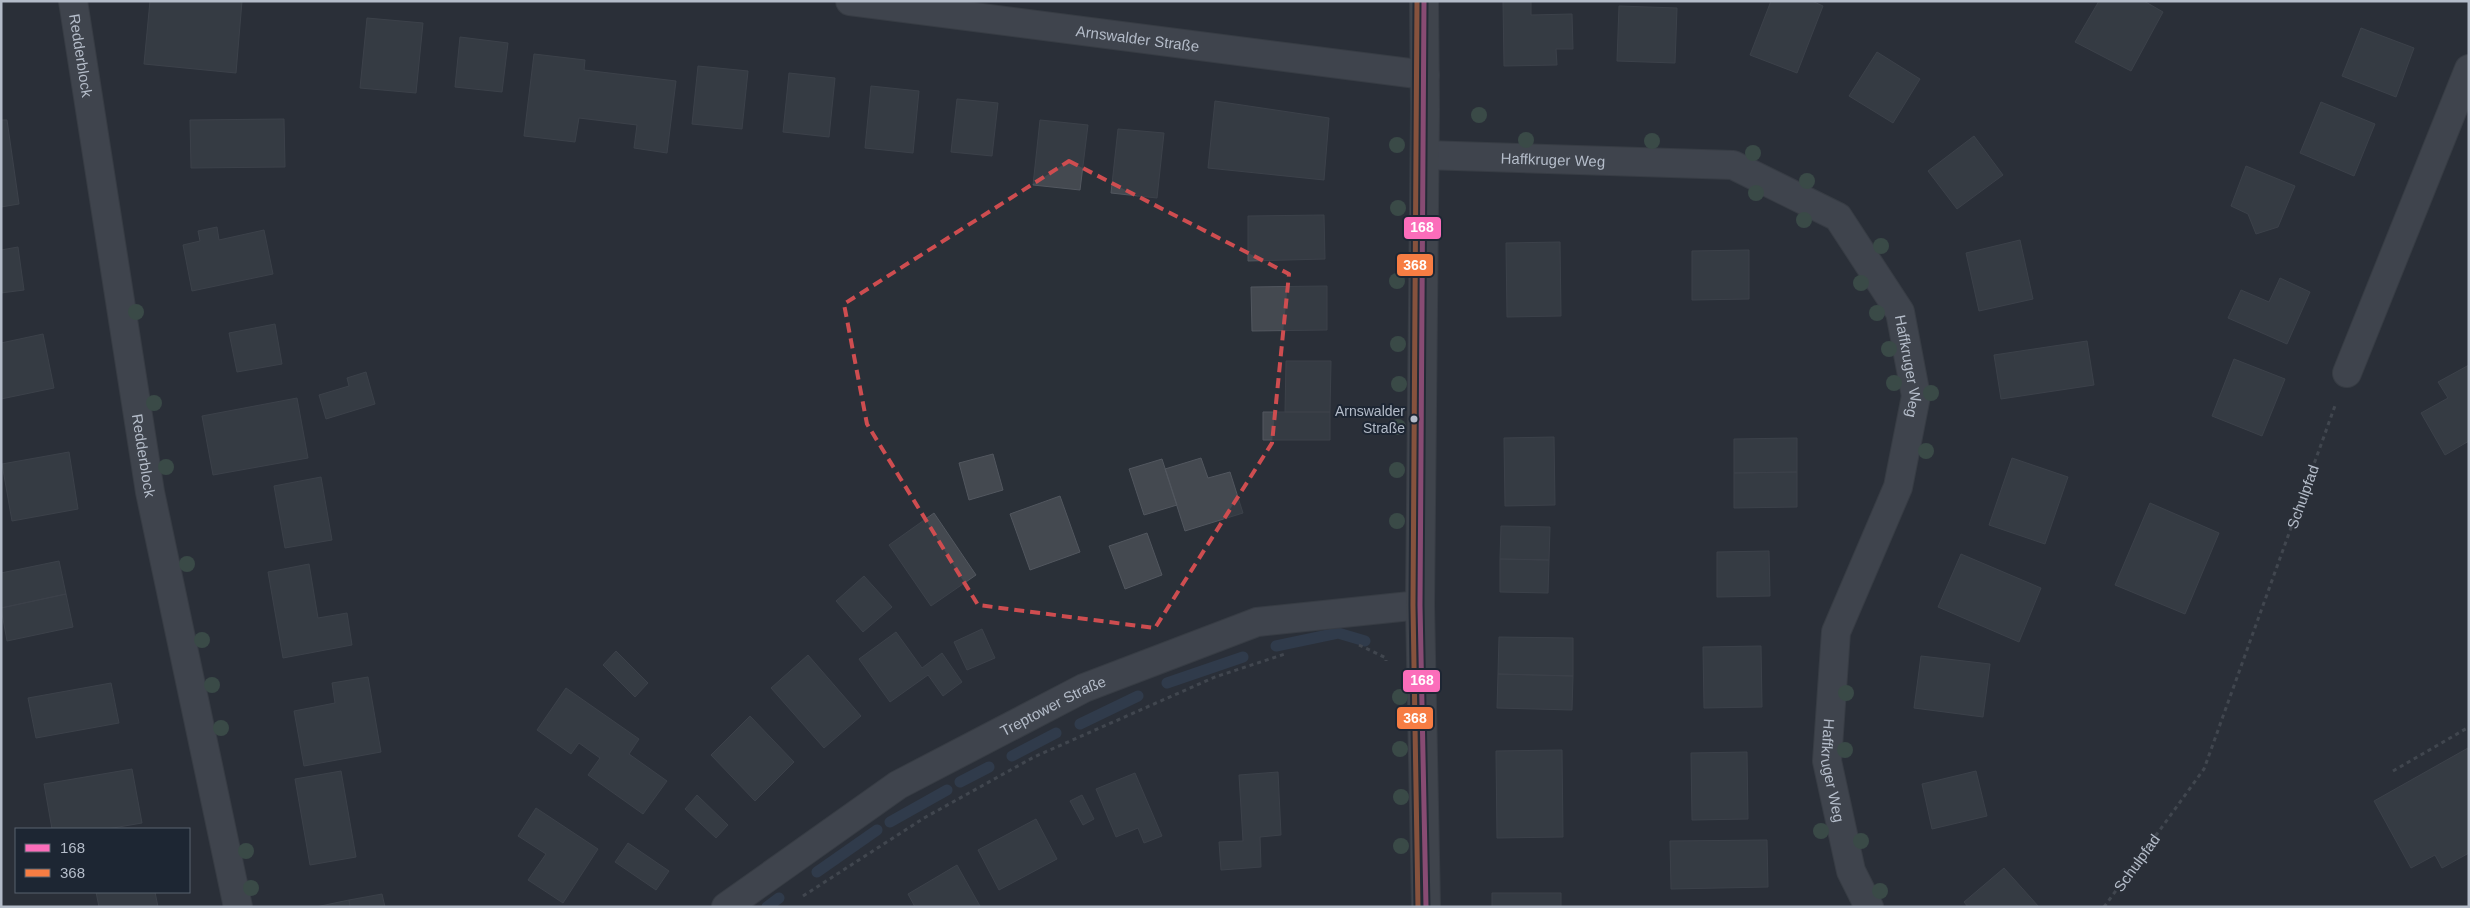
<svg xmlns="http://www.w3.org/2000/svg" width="2470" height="908" font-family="Arial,sans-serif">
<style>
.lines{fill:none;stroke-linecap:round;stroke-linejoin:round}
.stream{stroke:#384963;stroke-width:11}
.building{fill:#444950;stroke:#52575f}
.street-casing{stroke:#484c53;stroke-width:30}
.secondary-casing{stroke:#484c53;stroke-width:30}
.path{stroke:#5d636a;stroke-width:3;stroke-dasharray:4 4;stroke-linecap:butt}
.street{stroke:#5a5e66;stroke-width:28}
.secondary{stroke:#595d64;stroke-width:28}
.bus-1-casing{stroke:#1d2633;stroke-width:9}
.bus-2-casing{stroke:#1d2633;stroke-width:9}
.bus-1{stroke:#fb6dba;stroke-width:5}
.bus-2{stroke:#f77d43;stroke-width:5}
.tree{fill:#4e6a5a}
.marked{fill:none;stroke:#ce4d50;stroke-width:4;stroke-dasharray:10 6;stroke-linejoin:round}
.bus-dot{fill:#b4bcc9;stroke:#1d2633;stroke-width:2}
.labels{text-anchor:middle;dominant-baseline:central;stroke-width:4;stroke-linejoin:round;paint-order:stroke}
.bus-label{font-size:14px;fill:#b4bcc9;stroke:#1d2633;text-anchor:end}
.street-label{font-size:15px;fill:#b4bcc9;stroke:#1d2633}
.line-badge{stroke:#1d2633;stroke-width:2}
.badge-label{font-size:14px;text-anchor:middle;font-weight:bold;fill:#fff}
</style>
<rect width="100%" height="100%" fill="#2a3038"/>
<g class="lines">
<path class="stream" d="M1276,646L1338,633L1365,641
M1167,683L1243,657
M1080,724L1138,696
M1012,756L1056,733
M960,782L989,767
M890,822L947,790
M817,872L877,830
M767,907L779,898"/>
</g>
<path class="building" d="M150,1H242L236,73L144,64Z
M1503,1H1531V15L1572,14L1573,49H1556L1557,65L1504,66Z
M1771,1H1812L1823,6L1797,73L1750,55Z
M2099,1H2144L2163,12L2131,71L2075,42Z
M1619,6L1677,8L1675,63L1617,61Z
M367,18L423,23L416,93L360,88Z
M2361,28L2414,48L2396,97L2342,76Z
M460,37L508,43L502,92L455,87Z
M1877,52L1920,79L1893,123L1849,96Z
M534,54L585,60L584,70L676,81L667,153L634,148L637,125L579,118L575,142L524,136Z
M698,66L748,71L742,129L692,124Z
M789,73L835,78L829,137L783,132Z
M871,86L919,91L913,153L865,148Z
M957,99L998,103L992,156L951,152Z
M1215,101L1329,118L1324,180L1208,168Z
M2321,102L2375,124L2354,176L2300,153Z
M284,119L285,167L191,168L190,120Z
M1,120H7L19,204L1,207Z
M1040,120L1088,125L1080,190L1033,185Z
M1118,129L1164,133L1157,198L1111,193Z
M1974,136L2003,175L1957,209L1928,171Z
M2246,166L2295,186L2278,227L2256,234L2248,214L2231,206Z
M1324,215L1325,259L1248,261V216Z
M217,227L219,240L264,230L273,274L192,291L183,245L200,241L198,231Z
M2020,240L2033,299L1979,311L1966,253Z
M1560,242L1561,316L1507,317L1506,243Z
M18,247L24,290L1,293V250Z
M1749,250V299L1692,300V251Z
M2280,278L2310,292L2287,344L2228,318L2241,290L2269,302Z
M1327,286V330L1252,331L1251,287Z
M275,324L282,364L237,372L229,333Z
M43,334L54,388L1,399V343Z
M2087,341L2094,385L2001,399L1994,355Z
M2234,359L2285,379L2262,436L2212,416Z
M1286,361H1331L1330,412H1285Z
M2469,365V441L2445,455L2421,413L2448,398L2438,382Z
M366,372L375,404L326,419L319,395L349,386L347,378Z
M297,398L308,458L213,475L202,416Z
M1263,412H1330V440H1263Z
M1554,437L1555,505L1505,506L1504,438Z
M1797,438V472L1734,473V439Z
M69,452L78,509L12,521L2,464Z
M993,454L1003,490L969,500L959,463Z
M1201,458L1208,478L1230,472L1243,513L1185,531L1165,469Z
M2012,458L2068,477L2045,544L1989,525Z
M1162,459L1177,505L1144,515L1129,469Z
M1797,472V507L1734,508V473Z
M321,477L332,540L285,548L274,486Z
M1060,496L1080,552L1030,570L1010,514Z
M2150,503L2219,533L2185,614L2115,585Z
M934,513L976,575L931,606L889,545Z
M1501,526L1550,527L1549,560L1500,559Z
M1147,533L1162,575L1125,589L1109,546Z
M1769,551L1770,596L1717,597V552Z
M1961,554L2041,588L2019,642L1938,607Z
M1500,559L1549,560L1548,593L1500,592Z
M59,561L66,594L1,608V573Z
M309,564L318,618L347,613L352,645L283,658L268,572Z
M864,576L892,607L863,632L836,601Z
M66,594L73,627L7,641L1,608Z
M982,629L995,658L967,670L954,642Z
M896,632L922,668L942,653L962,682L943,696L928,675L890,702L859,659Z
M1499,637L1573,638V676L1498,674Z
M1761,646L1762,707L1704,708L1703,647Z
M616,651L648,683L635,697L603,665Z
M808,655L861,716L824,748L771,688Z
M1921,656L1990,664L1983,717L1914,708Z
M1498,674L1573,676L1572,710L1497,708Z
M368,677L381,752L304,766L294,711L335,703L332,683Z
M111,683L119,723L36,738L28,698Z
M566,688L639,739L629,754L667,781L643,814L588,775L600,758L579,743L571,754L537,730Z
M750,716L794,762L755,801L711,755Z
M2468,748L2469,853L2442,868L2435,855L2411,868L2374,801Z
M1562,750L1563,837L1497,838L1496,751Z
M1747,752L1748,819L1692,820L1691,753Z
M132,769L142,823L107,829H52L44,784Z
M341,771L356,857L310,865L295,779Z
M1976,771L1987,816L1932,829L1922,784Z
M1278,772L1281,835L1260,837L1261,867L1221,870L1219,842L1243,841L1239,775Z
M1135,773L1162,836L1144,843L1138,828L1116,837L1096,789Z
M697,795L728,825L716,838L685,809Z
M1082,795L1094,819L1083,825L1070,801Z
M536,808L598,849L563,903L528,880L546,854L518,836Z
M1036,819L1057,859L999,890L978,850Z
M1767,840L1768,887L1671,889L1670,841Z
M628,843L669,871L656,890L615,862Z
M957,865L980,906L915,907L908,894Z
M2004,868L2039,907H1968L1964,902Z
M96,892H155L158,907H99Z
M1492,893H1561V907H1492Z
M382,894L385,907H350L349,900Z
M349,900L350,907H316Z"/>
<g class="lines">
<g class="street-casing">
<g id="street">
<path id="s2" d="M73,1L150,492L238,907"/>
<path id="s3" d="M850,1L1425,75"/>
<path id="s4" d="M1425,155L1733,165L1838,217L1900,312L1916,396L1898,487L1836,632L1827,761L1851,871L1869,907"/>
<path d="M2347,373L2469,69"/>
<path id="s5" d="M726,907L898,785L1084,688L1257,622L1420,605"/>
</g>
</g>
<g class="secondary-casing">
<path id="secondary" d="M1424,1L1425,109L1420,605L1426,907"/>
</g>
<g class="path">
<path d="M1359,645L1386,658V661"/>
<path d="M2393,771L2469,727"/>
<path d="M803,896L924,818L1034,757L1215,677L1285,654"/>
<path id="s1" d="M2104,907L2204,769L2336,403"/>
</g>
<use href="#street" class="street"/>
<use href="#secondary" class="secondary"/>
<g class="bus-1-casing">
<path id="bus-1" d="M1424,1L1420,605L1426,907"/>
</g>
<g class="bus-2-casing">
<path id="bus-2" d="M1417,1L1413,605L1418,907"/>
</g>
<use href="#bus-1" class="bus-1"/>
<use href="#bus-2" class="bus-2"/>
</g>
<g class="tree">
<circle cx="1479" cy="115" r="8"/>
<circle cx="1526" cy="140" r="8"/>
<circle cx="1652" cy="141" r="8"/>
<circle cx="1397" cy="145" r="8"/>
<circle cx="1753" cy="153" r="8"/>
<circle cx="1807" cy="181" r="8"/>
<circle cx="1756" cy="193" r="8"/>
<circle cx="1398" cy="208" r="8"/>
<circle cx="1804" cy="220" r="8"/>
<circle cx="1881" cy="246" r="8"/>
<circle cx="1397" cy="281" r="8"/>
<circle cx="1861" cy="283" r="8"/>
<circle cx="136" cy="312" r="8"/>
<circle cx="1877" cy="313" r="8"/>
<circle cx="1398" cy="344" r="8"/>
<circle cx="1889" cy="349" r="8"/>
<circle cx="1894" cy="383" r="8"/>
<circle cx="1399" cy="384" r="8"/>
<circle cx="1931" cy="393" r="8"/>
<circle cx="154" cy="403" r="8"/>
<circle cx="1398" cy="427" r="8"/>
<circle cx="1926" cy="451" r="8"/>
<circle cx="166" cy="467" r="8"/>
<circle cx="1397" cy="470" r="8"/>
<circle cx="1397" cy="521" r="8"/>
<circle cx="187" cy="564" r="8"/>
<circle cx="202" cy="640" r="8"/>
<circle cx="212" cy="685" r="8"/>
<circle cx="1846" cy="693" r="8"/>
<circle cx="1400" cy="697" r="8"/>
<circle cx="221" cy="728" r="8"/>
<circle cx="1400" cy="749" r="8"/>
<circle cx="1845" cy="750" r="8"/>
<circle cx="1401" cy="797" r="8"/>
<circle cx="1821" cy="831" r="8"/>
<circle cx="1861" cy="841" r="8"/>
<circle cx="1401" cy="846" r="8"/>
<circle cx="246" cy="851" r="8"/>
<circle cx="251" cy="888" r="8"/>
<circle cx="1880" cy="891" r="8"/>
</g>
<path d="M0 0H2470V908H0ZM1069,161L1289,274L1272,443L1155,628L978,605L867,424L844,304Z" fill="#2a3038" fill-opacity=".55" fill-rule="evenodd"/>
<path class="marked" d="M1069,161L1289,274L1272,443L1155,628L978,605L867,424L844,304Z"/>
<circle class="bus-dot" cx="1414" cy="419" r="4.5"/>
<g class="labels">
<g class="bus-label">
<text x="1405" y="411">Arnswalder<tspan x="1405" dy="17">Straße</tspan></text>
</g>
<g class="street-label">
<text stroke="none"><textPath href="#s3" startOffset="290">Arnswalder Straße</textPath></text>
<text stroke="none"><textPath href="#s2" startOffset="55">Redderblock</textPath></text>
<text stroke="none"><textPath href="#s4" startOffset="128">Haffkruger Weg</textPath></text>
<text stroke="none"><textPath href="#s4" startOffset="594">Haffkruger Weg</textPath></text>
<text stroke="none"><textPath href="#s2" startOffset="460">Redderblock</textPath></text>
<text stroke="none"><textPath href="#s1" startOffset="460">Schulpfad</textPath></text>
<text stroke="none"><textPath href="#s5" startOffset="385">Treptower Straße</textPath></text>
<text stroke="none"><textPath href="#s4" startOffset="1014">Haffkruger Weg</textPath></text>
<text stroke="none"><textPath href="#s1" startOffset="55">Schulpfad</textPath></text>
</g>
</g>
<g class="line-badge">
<rect x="1403" y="216" width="39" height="24" rx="5" fill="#fb6dba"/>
<rect x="1396" y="253" width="38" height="24" rx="5" fill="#f77d43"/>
<rect x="1402" y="669" width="39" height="24" rx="5" fill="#fb6dba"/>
<rect x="1396" y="706" width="38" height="24" rx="5" fill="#f77d43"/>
</g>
<g class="badge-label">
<text x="1422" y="232">168</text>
<text x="1415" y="270">368</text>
<text x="1422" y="685">168</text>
<text x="1415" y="723">368</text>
</g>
<rect width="2470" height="908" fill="none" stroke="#b4bcc9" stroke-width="5"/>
<rect x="15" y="828" width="175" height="65" fill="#1d2633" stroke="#59626f"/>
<rect x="25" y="844" width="25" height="8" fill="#fb6dba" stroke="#59626f"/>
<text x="60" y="853" font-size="15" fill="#b4bcc9">168</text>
<rect x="25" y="869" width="25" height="8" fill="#f77d43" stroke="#59626f"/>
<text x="60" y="878" font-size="15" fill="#b4bcc9">368</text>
</svg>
